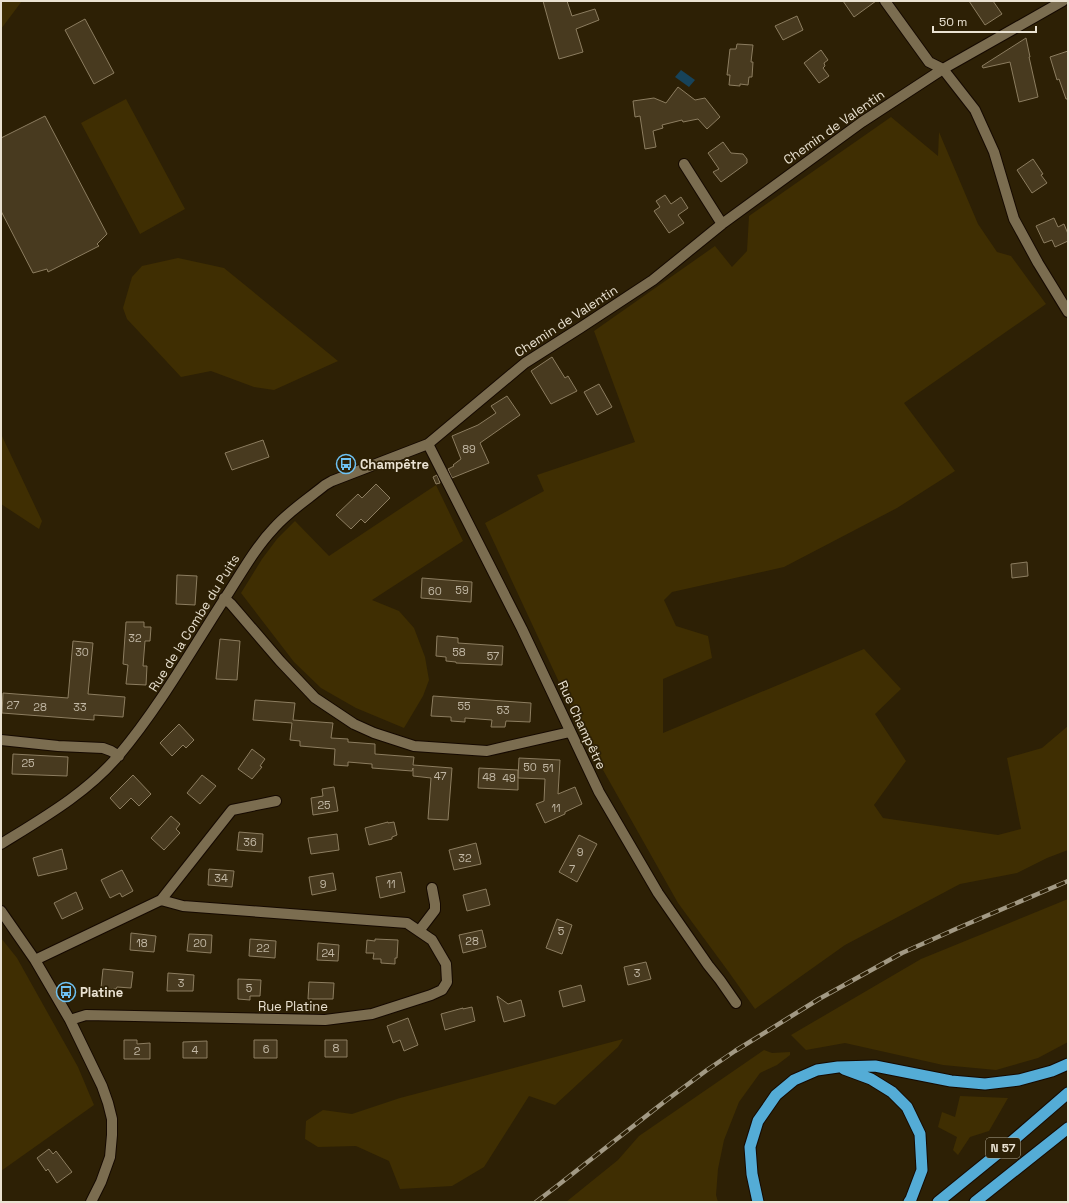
<svg xmlns="http://www.w3.org/2000/svg" width="1069" height="1203" font-family="'Space Grotesk',sans-serif">
<style>
.green{fill:#3f2e02}
.water{fill:#17435a}
.building{fill:#483a1f;stroke:#8c7d60}
.lines{fill:none;stroke-linecap:round;stroke-linejoin:round}
.minor-casing{stroke:#150900;stroke-width:12}
.trunk-casing{stroke:#150900;stroke-width:13}
.minor{stroke:#7b6d50;stroke-width:10}
.trunk{stroke:#54acd6;stroke-width:11}
.rail-casing{stroke:#a29984;stroke-width:4.5}
.rail{stroke:#2d2005;stroke-width:3;stroke-dasharray:9;stroke-linecap:butt}
.labels{text-anchor:middle;dominant-baseline:central;stroke-width:3.5;stroke-linejoin:round;paint-order:stroke}
.number-label{font-size:11px;fill:#c2b8a5}
.shield{fill:#2d2005;stroke:#b1a894;stroke-width:1}
.shield-label{font-size:12px;font-weight:bold;fill:#eae2d2}
.street-label{font-size:13px;fill:#eae2d2;stroke:#2d2005}
.poi-label{font-size:13px;font-weight:bold;fill:#eae2d2;stroke:#2d2005;text-anchor:start}
</style>
<rect width="100%" height="100%" fill="#2d2005"/>
<path class="green" d="M1,1H22L1,29Z
M126,99L185,209L140,234L81,123Z
M891,117L938,156L939,132L978,224L997,252L1011,256L1046,304L904,403L955,471L897,508L784,567L672,592L664,600L676,626L708,636L712,658L663,679V733L864,649L901,689L875,714L906,761L874,805L883,818L998,835L1021,829L1007,758L1042,748L1068,726V850L1047,858L1017,873L960,884L845,945L755,1009L728,971L678,903L585,738L485,523L544,491L537,475L635,442L594,331L715,246L732,267L747,251L749,216Z
M178,258L224,268L338,361L274,390L254,387L211,371L181,377L127,319L123,308L132,277L142,266Z
M1,434L42,521L39,529L1,504Z
M436,485L463,541L372,600L399,611L414,628L425,657L429,680L423,696L404,728L356,708L321,688L294,662L241,593L262,559L277,539L295,521L329,556Z
M1068,899V1042L1038,1058L996,1070L943,1065L845,1043L806,1050L791,1035L921,959Z
M1,938L17,958L78,1067L94,1105L1,1171Z
M623,1039L618,1047L555,1105L529,1096L484,1167L452,1186L400,1189L389,1161L356,1146L318,1147L305,1139L306,1121L323,1110L352,1114L400,1098Z
M764,1050L772,1053L790,1052V1055L777,1065L760,1073L739,1102L724,1140L718,1169L716,1195L718,1202H566L618,1160L639,1136Z
M960,1096L1008,1098L989,1131L970,1137L958,1155L953,1150L957,1137L938,1127L942,1112L955,1117Z"/>
<path class="water" d="M681,70L695,80L689,87L675,77Z"/>
<path class="building" d="M543,1H567L572,16L595,9L599,20L576,29L583,52L559,59Z
M843,1H876L854,17Z
M969,1H993L1002,14L985,25Z
M797,16L803,30L783,40L775,26Z
M85,19L114,73L94,84L65,30Z
M1026,38L1030,57H1029L1038,97L1019,102L1010,62L983,68L982,66Z
M737,44L753,45L751,62H753L752,77H749L748,85L740,84V86L729,85L730,75H727L730,49H736Z
M821,50L828,60L824,63L825,66L823,68L829,76L819,83L804,63Z
M1068,51V99H1066L1059,79L1057,80L1050,57Z
M678,87L695,100L705,98L720,117L707,129L698,119L683,122L682,120L662,125L663,128L653,131L656,147L645,149L640,116L635,117L633,101L654,98L666,103Z
M45,116L107,234L97,244L99,246L48,272L47,269L33,273L1,211V138Z
M723,142L731,153L743,154L747,159V163L721,182L713,172L719,169L708,153Z
M1033,159L1043,174L1041,175L1047,183L1032,193L1017,170Z
M665,195L671,204L681,197L688,208L678,215L684,223L669,233L654,211L660,207L656,201Z
M1054,218L1058,227L1064,224L1068,234V241L1055,247L1052,240L1044,243L1036,226Z
M552,357L565,378L568,376L577,391L551,404L531,371Z
M599,384L612,407L597,415L584,392Z
M507,396L520,415L480,443L489,463L452,478L448,469L454,466L453,465L461,459L452,436L478,425L496,413L491,406Z
M263,440L269,457L232,470L225,453Z
M437,475L440,483L436,484L433,477Z
M376,484L390,498L365,523L361,519L351,529L336,515L358,494L362,498Z
M1027,562L1028,576L1012,578L1011,564Z
M177,575L197,576L195,605L176,604Z
M422,578L472,582L471,602L421,598Z
M126,622H144V627H151L150,641H145L143,666H147L146,685L126,684L128,665L123,664Z
M437,636L458,638V643L503,646L502,665L456,663V662L446,661V657L436,656Z
M220,639L240,641L237,680L216,679Z
M73,641L93,643L88,694L125,697L123,717L94,715V720L2,713L3,693L68,698Z
M433,696L531,703L530,722L506,721L505,727H491L492,720L465,718V722L451,721V717L431,716Z
M255,700L295,703L293,720L333,723L331,738L348,739V742L375,744V754L414,757L413,765L452,768L448,820L428,819L431,778L413,776V768L412,771L372,768V764L348,762V766L334,765L335,749L300,746V741L290,740L292,723L253,720Z
M179,724L194,740L186,748L183,745L172,756L160,743Z
M252,749L265,759L260,766L262,767L252,779L238,769Z
M13,754L68,757L67,776L12,774Z
M519,758L560,760L558,794L575,787L582,804L565,812V814L545,823L536,804L544,801L545,779L518,778Z
M479,768L518,770V790L478,788Z
M133,775L151,794L139,806L131,798L120,809L110,798Z
M202,775L216,786L200,804L187,793Z
M334,787L338,811L313,815L311,798L323,796L322,789Z
M171,816L180,824L176,829L180,833L164,850L151,838Z
M388,822V823L394,822L397,835L392,837V839L369,845L365,828Z
M239,832L263,834L262,852L237,850Z
M337,834L339,850L311,854L308,838Z
M579,835L597,844L577,882L559,872Z
M476,843L481,864L454,870L449,850Z
M62,849L67,869L38,876L33,858Z
M209,869L234,871L232,887L208,885Z
M122,870L133,891L122,897L120,893L110,898L101,880Z
M401,872L405,892L380,898L376,877Z
M333,873L336,890L312,895L309,877Z
M486,889L490,905L467,911L463,895Z
M76,892L83,909L62,919L54,903Z
M557,919L572,925L562,954L546,948Z
M482,930L486,947L463,953L459,935Z
M131,933L156,936L154,952L130,950Z
M189,934L212,935L211,953L187,951Z
M250,939L276,941L275,958L249,956Z
M375,939L398,940L397,958H395V964L381,963V959H373L374,953H366L367,940L375,941Z
M318,943L339,945L338,961L317,960Z
M646,962L651,979L628,985L624,967Z
M103,969L133,972L131,988L117,987L116,989L101,988Z
M168,973L194,975L193,991H167Z
M238,979L261,980L260,996H250V1000L238,999Z
M309,982L334,983L333,999H308Z
M581,985L585,1001L563,1007L559,991Z
M497,996L508,1004L521,1000L525,1016L504,1022Z
M472,1007L475,1021L445,1030L441,1014L463,1008V1009Z
M408,1018L418,1045L404,1051L400,1040L393,1043L387,1026Z
M124,1040H137V1044L150,1043V1059H124Z
M254,1040H277V1058H254Z
M325,1040H347V1057H325Z
M207,1041V1058H183V1042Z
M49,1149L53,1154L56,1151L72,1172L57,1183L48,1169L46,1171L37,1158Z"/>
<g class="lines">
<g class="minor-casing">
<path id="minor" d="M885,1L929,62L943,69L975,110L994,152L1014,219L1038,263L1068,312
M684,164L722,224
M428,444L522,629L599,792L658,893L708,965L720,980L736,1003
M224,598L231,604L280,661L315,698L354,724L374,733L414,746L487,751L570,732
M1,740L58,746L103,748L111,751L119,756
M1,844C43,818 87,793 119,755C161,705 193,647 229,592C243,570 256,547 274,528C289,511 308,499 325,485L332,481L428,444L525,363L580,328L653,280L722,224L862,122L943,69L1063,1
M1,911L35,960L70,1020L102,1086L108,1103L112,1119V1135L110,1157L101,1182L91,1202
M419,931L435,910V904L432,888
M35,960L161,900L232,810L276,801
M70,1020L86,1015L325,1020L372,1014L431,995L442,990L447,982L446,964L432,940L407,923L183,906L161,900"/>
</g>
<g class="trunk-casing">
<path id="trunk" d="M844,1069L871,1079L892,1092L907,1107L920,1134L922,1170L911,1199L909,1202
M758,1202L752,1174L750,1147L758,1121L776,1095L794,1080L817,1070L838,1067L875,1066L951,1081L985,1084L1019,1080L1052,1071L1068,1064
M938,1202L1002,1150L1068,1093
M975,1202L1068,1128"/>
</g>
<use href="#minor" class="minor"/>
<use href="#trunk" class="trunk"/>
<g class="rail-casing">
<path id="rail" d="M536,1202L557,1186L664,1102L707,1070L735,1051L819,999L902,953L958,928L1068,881"/>
</g>
<use href="#rail" class="rail"/>
</g>
<defs>
<g id="bus-ring" transform="scale(1)"><circle r="9.5" fill="#2d2005" stroke="#6ec2f3" stroke-width="1.5"/><path d="M-5-6H5V4H4V6H2V4H-2V6H-4V4H-5ZM-3.5-4V0h7V-4ZM-3.5 1.2v1.5H-2V1.2ZM2 1.2v1.5H3.5V1.2Z" fill="#6ec2f3"/></g>
</defs>
<g fill-rule="evenodd">
<use href="#bus-ring" x="346" y="464"/>
<use href="#bus-ring" x="66" y="992"/>
</g>
<g class="labels">
<g class="number-label">
<text x="469" y="449">89</text>
<text x="462" y="590">59</text>
<text x="435" y="591">60</text>
<text x="135" y="638">32</text>
<text x="82" y="652">30</text>
<text x="459" y="652">58</text>
<text x="493" y="656">57</text>
<text x="13" y="705">27</text>
<text x="464" y="706">55</text>
<text x="40" y="707">28</text>
<text x="80" y="707">33</text>
<text x="503" y="710">53</text>
<text x="28" y="763">25</text>
<text x="530" y="767">50</text>
<text x="548" y="768">51</text>
<text x="440" y="776">47</text>
<text x="489" y="777">48</text>
<text x="509" y="778">49</text>
<text x="324" y="805">25</text>
<text x="556" y="808">11</text>
<text x="250" y="842">36</text>
<text x="580" y="852">9</text>
<text x="465" y="858">32</text>
<text x="572" y="869">7</text>
<text x="221" y="878">34</text>
<text x="323" y="884">9</text>
<text x="391" y="884">11</text>
<text x="561" y="931">5</text>
<text x="472" y="941">28</text>
<text x="142" y="943">18</text>
<text x="200" y="943">20</text>
<text x="263" y="948">22</text>
<text x="328" y="953">24</text>
<text x="637" y="973">3</text>
<text x="181" y="983">3</text>
<text x="249" y="988">5</text>
<text x="336" y="1048">8</text>
<text x="266" y="1049">6</text>
<text x="195" y="1050">4</text>
<text x="137" y="1051">2</text>
</g>
<rect class="shield" x="986" y="1138" width="34" height="20" rx="3"/>
<g class="shield-label">
<text x="1003" y="1148">N 57</text>
</g>
<g class="street-label">
<text transform="translate(834 127) rotate(-35)">Chemin de Valentin</text>
<text transform="translate(566 321) rotate(-33)">Chemin de Valentin</text>
<text transform="translate(194 623) rotate(-58)">Rue de la Combe du Puits</text>
<text transform="translate(582 725) rotate(65)">Rue Champêtre</text>
<text x="293" y="1006">Rue Platine</text>
</g>
<g class="poi-label">
<text x="360" y="464">Champêtre</text>
<text x="80" y="992">Platine</text>
</g>
</g>
<rect width="1069" height="1203" fill="none" stroke="#eae2d2" stroke-width="4"/>
<path d="M933 26v6h103v-6" fill="none" stroke="#eae2d2" stroke-width="2"/>
<text x="939" y="26" font-size="12" fill="#eae2d2" stroke="#2d2005" stroke-width="3" paint-order="stroke">50 m</text>
</svg>
